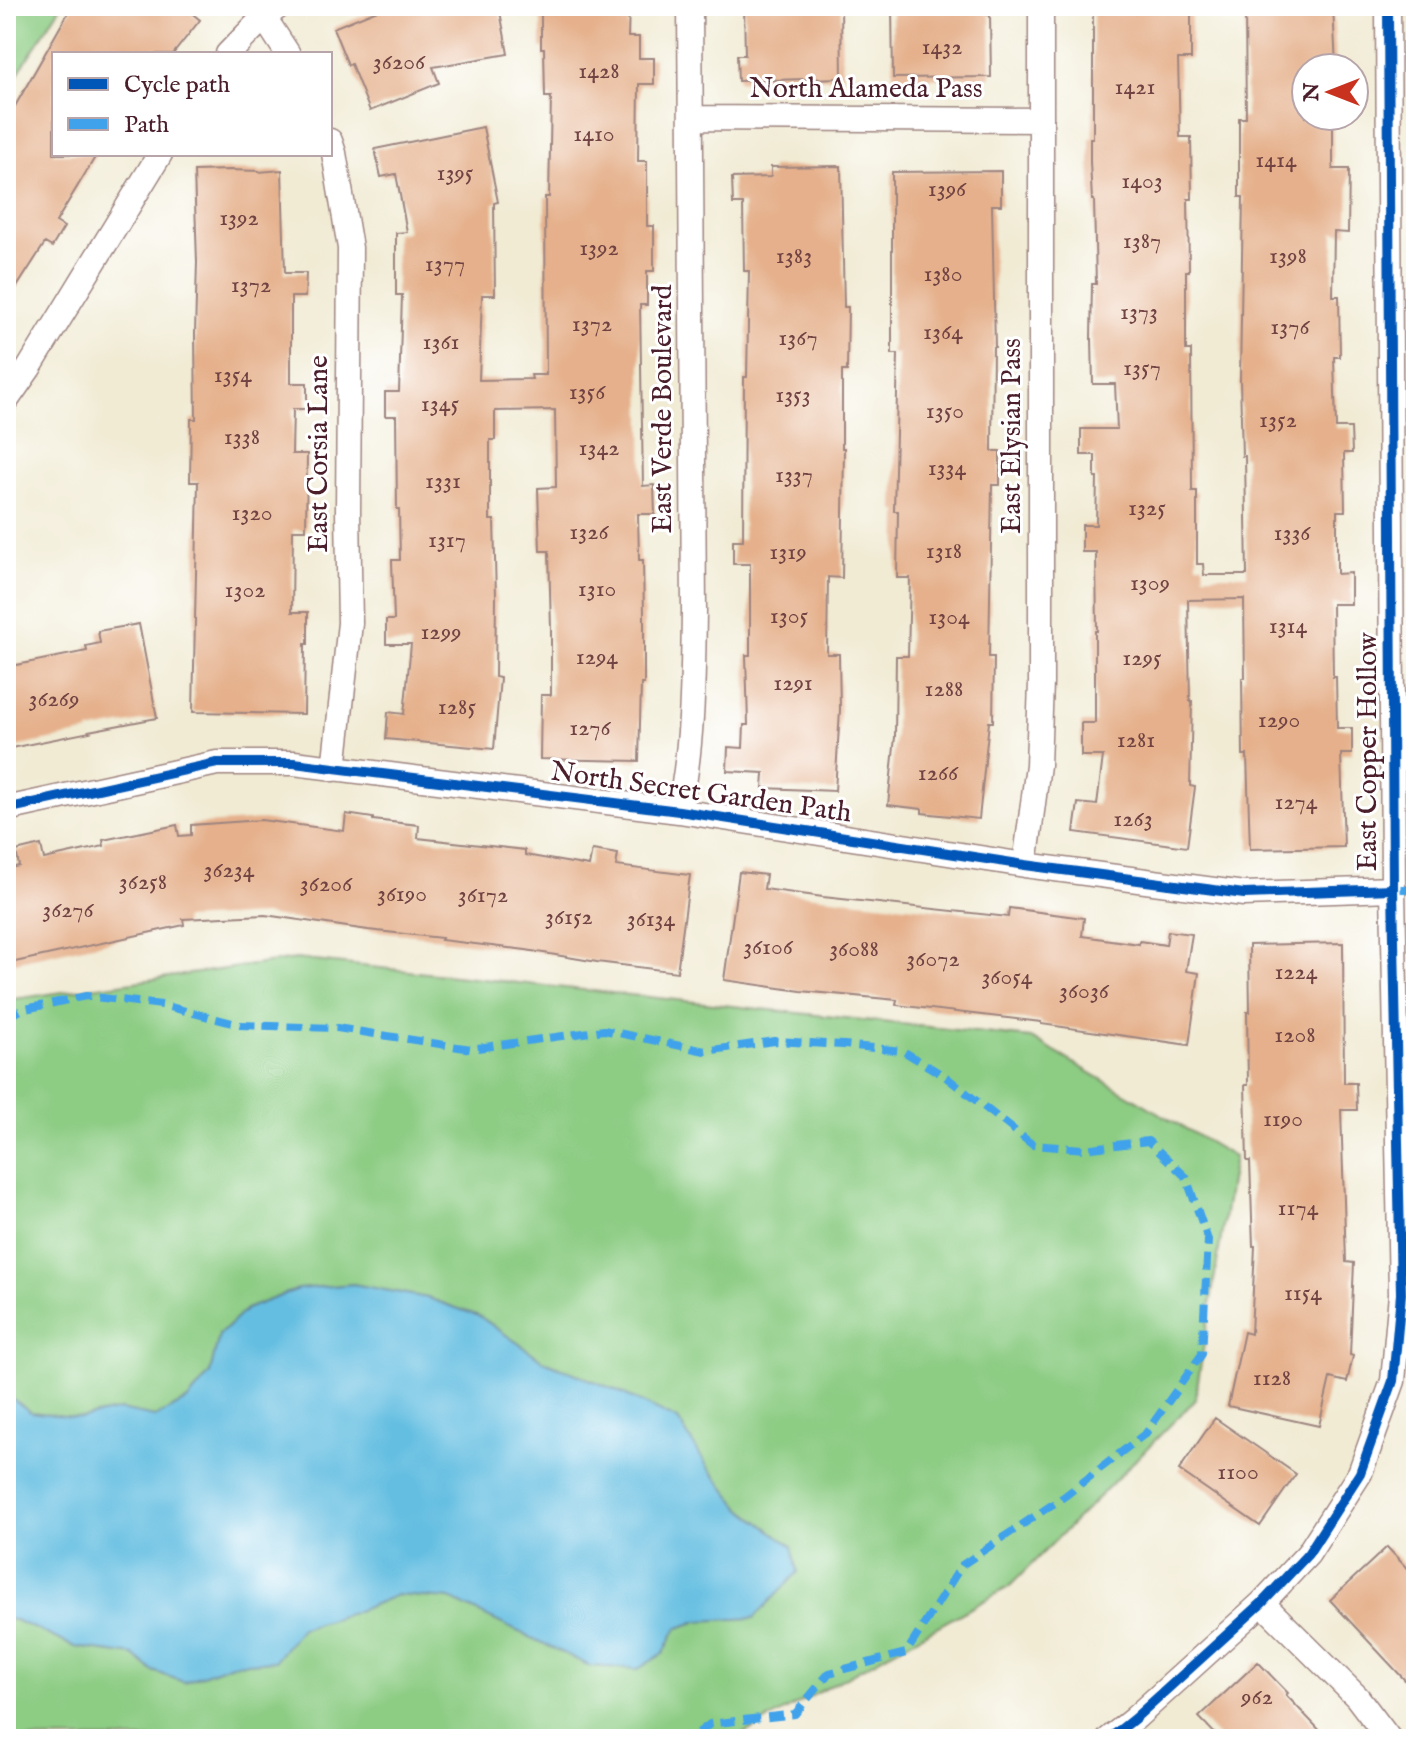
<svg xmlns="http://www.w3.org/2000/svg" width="1422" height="1745" font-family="'IM FELL English',serif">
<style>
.green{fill:#8ccc83;stroke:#6b7657;stroke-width:2}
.water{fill:#63bee1;stroke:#566e86;stroke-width:2}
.building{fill:#e5b08b}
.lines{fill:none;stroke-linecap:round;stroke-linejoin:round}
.minor-casing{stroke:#9e8580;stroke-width:27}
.minor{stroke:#fff;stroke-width:24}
.quiet{stroke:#40a2eb;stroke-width:8;stroke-dasharray:16 8;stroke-linecap:butt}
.cycleway-casing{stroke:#fff;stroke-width:15}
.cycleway{stroke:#0057b8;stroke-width:10}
.labels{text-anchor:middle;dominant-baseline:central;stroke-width:6;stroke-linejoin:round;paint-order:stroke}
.number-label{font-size:24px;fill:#714343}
.street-label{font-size:28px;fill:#4a1f2b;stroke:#fff}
</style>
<rect width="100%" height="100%" fill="#fff"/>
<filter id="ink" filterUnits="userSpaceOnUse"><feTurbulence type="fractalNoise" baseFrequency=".0125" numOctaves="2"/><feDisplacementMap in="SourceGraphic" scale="16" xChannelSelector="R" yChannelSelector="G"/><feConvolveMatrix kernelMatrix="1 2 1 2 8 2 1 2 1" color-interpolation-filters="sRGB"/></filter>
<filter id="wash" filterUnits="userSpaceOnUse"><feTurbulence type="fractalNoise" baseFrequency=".006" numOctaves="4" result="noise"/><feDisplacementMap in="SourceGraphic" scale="32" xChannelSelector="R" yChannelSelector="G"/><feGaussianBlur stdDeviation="1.8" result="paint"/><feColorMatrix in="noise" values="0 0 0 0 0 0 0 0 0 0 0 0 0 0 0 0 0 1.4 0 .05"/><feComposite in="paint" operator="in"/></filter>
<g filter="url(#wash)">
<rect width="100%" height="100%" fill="#f1ebd4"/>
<path class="green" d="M6,6H61L6,92Z
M296,959L1031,1038L1234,1157L1195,1400L1009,1587L734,1739H6V1000Z"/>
<path class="water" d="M353,1284L428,1298L479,1316L544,1361L616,1390L678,1420L707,1466L741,1508L792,1546L798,1572L754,1618L698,1621L676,1629L664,1653L638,1669L590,1666L450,1599L397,1595L355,1612L301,1628L275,1661L232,1664L184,1682L153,1671L133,1655L75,1647L15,1620L6,1619V1394L31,1412L82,1418L120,1410L155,1417L188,1400L210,1373L219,1335L246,1309L298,1289Z"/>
<g id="blocks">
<path class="building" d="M72,6H183L200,20L173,54H54V154H97L56,222L64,227L52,247L45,243L6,304V122Z
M387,6H499L508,54L433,67L439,83L370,111L351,64L348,65L333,28Z
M541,6H629L628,37H639V58H654V84H639L638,161H647V226H654V271H647V305H640L643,486L654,485L655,514H638L639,560H643L644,616V684H641L639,761L540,759L541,695H551V629L549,551H540L538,488L556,487L555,410L495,411V440H490V520H494L496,597L495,677L500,678L494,749L386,739L388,712L404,714L411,644H386V620H394L392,560H400L399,509H397L396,416H385V392H399L402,295H396V233L407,232L396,174L381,177L375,149L483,127L498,202L494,203L495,295H482L479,380L532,379L531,375H546L545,197H549L551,97H545L544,48H541Z
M744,6H841L842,78L738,81L737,55H745Z
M892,6H987V15H990L991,77L893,78Z
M1093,6H1191V59H1178L1180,137H1191L1192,199H1188L1189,271H1186V350H1191L1192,491H1197V564H1203L1204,575H1247L1245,456H1242L1240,380L1243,197H1239V118H1246L1245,6H1333L1336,68H1306V117H1333V169H1349L1348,233L1334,232L1333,296H1339L1340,357H1334L1336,428H1351L1352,453H1344L1345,511H1337V574L1351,573V604H1332L1333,677H1336L1337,728H1352V754H1341L1344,847L1250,849L1247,755H1243L1242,678H1245L1244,599L1188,600L1190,701H1192L1190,786L1195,787L1187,847L1074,832L1078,803L1097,805L1103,756H1081V723H1095V631H1097L1096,552H1082V525H1096L1097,478H1095V455H1081V429H1117L1115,384H1093L1092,339H1091L1092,284H1096L1094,200H1092L1090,162V138H1093Z
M841,166L844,307H848L847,371H842V448H844L842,578L828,577L827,654H839L840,710L835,791L763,788L764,773L727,771L728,747L743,748L744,725H748L746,655H750V564H733V540H743L744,377H747L749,271H744L743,204H733L732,178L771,177V167Z
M230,170L259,171V172L282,170L285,273H306L305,297H291V383H307V409H293L292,454H307L306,530H293L292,612H308V644H305L304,714L193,712L198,482H190L191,419H196L195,334L197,262L194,171Z
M1001,171V205H992L995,347H993L992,451H1000V485H992L989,657H994L993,722H989L979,819L922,813V809L888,805L895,737L896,656H908L910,578H897L898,511H894L898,354H892V172Z
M139,624L157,718L89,731L90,732L6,749V667L87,651L86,646L100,643L98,631Z
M346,814L373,818V820L419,825L418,838L525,850V855L589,866L592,850L618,854L616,866L690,875L677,972L597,962L526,950L441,940L442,938L368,930L265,915L183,919L184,925L6,964V869L19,866L16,851L41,845L44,859L104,846L103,840L177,825L179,836L191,835V825L261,820L344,831Z
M739,872L766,875L764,889L823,897L1008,917L1009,908L1084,918L1082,936L1139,944V941L1166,945L1168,931L1192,934L1186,971L1199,973L1189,1045L1041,1024V1022L896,1005L897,1000L801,991L724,980Z
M1343,943L1344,1083H1356L1357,1110H1341L1346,1262L1354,1263L1350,1355L1353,1356L1347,1382L1330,1378L1319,1426L1228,1406L1244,1332L1251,1334L1255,1246H1253L1250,1161H1247L1245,1085H1248L1247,1012H1250L1249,945Z
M1215,1418L1296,1474L1260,1526L1179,1470Z
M1387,1547L1416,1578V1692L1330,1600Z
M1258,1662L1288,1693L1286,1695L1328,1739H1220L1199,1717Z"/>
</g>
</g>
<g filter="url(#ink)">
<use href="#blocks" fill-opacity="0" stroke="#9e8580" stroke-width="2"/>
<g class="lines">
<g class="minor-casing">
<path id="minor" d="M264,17L288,54
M228,54L264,17L279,6
M691,118L1041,120
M330,141L334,153L350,248L348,511L350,623L334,769
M6,401L29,368L160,154
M6,809L217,763H294L679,811L1025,865L1244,894L1393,889
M679,811C693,745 693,678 694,611L690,6
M1025,865L1038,765L1041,683V6
M1262,1603L1357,1697L1389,1739
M1109,1739L1134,1719L1262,1603L1308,1554L1360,1473L1393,1381L1401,1294L1393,889L1388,6"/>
</g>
<use href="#minor" class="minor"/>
<path class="quiet" d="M1393,889H1416
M6,1018L21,1010L86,996L162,1005L240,1025L337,1028L471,1049L604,1030L705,1051L775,1041L844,1045L903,1051L946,1077L1033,1145L1084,1149L1148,1141L1186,1177L1208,1240L1202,1354L1146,1433L1065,1496L962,1565L906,1653L829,1673L795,1714L710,1724L690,1739"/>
<g class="cycleway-casing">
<path id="cycleway" d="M6,809L217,763H294L679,811L1025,865L1244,894L1393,889
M1109,1739L1134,1719L1262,1603L1308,1554L1360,1473L1393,1381L1401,1294L1393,889L1388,6"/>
</g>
<use href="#cycleway" class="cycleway"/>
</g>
</g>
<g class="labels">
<g class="number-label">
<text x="942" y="47">1432</text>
<text x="399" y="62">36206</text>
<text x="599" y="71">1428</text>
<text x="1135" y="87">1421</text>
<text x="594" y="134">1410</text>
<text x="1276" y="160">1414</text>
<text x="455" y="173">1395</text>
<text x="1142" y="181">1403</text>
<text x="947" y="189">1396</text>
<text x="239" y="218">1392</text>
<text x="1142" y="241">1387</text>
<text x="599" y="248">1392</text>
<text x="794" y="256">1383</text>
<text x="1288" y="256">1398</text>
<text x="445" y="264">1377</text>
<text x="943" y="274">1380</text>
<text x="251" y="285">1372</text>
<text x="1139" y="312">1373</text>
<text x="592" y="324">1372</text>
<text x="1290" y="327">1376</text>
<text x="943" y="332">1364</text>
<text x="798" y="338">1367</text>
<text x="441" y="342">1361</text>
<text x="1142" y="368">1357</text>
<text x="233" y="375">1354</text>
<text x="587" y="392">1356</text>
<text x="793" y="395">1353</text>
<text x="440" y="404">1345</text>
<text x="945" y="411">1350</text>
<text x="1278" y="420">1352</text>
<text x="242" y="437">1338</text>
<text x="599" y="448">1342</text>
<text x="947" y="468">1334</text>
<text x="794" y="475">1337</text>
<text x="443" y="481">1331</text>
<text x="1147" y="508">1325</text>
<text x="252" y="513">1320</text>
<text x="589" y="532">1326</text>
<text x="1292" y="533">1336</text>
<text x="447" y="540">1317</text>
<text x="944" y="551">1318</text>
<text x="788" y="552">1319</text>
<text x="1150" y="583">1309</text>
<text x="597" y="589">1310</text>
<text x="245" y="590">1302</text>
<text x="789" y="616">1305</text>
<text x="949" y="617">1304</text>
<text x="1288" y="626">1314</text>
<text x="441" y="632">1299</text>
<text x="597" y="657">1294</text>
<text x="1142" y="658">1295</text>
<text x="793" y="683">1291</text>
<text x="944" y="689">1288</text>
<text x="54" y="699">36269</text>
<text x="457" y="707">1285</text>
<text x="1279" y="720">1290</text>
<text x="590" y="728">1276</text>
<text x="1136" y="740">1281</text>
<text x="938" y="773">1266</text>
<text x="1296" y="802">1274</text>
<text x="1133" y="819">1263</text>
<text x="229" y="870">36234</text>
<text x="143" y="882">36258</text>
<text x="326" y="884">36206</text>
<text x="402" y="894">36190</text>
<text x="483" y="895">36172</text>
<text x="68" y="910">36276</text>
<text x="569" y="917">36152</text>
<text x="651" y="919">36134</text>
<text x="768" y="947">36106</text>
<text x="854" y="949">36088</text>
<text x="933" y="959">36072</text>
<text x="1296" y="972">1224</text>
<text x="1007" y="977">36054</text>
<text x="1084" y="991">36036</text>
<text x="1295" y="1035">1208</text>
<text x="1283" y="1119">1190</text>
<text x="1298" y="1208">1174</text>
<text x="1303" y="1293">1154</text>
<text x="1272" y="1378">1128</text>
<text x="1238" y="1472">1100</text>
<text x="1257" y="1697">962</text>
</g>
<g class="street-label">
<text x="866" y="89">North Alameda Pass</text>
<text transform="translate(663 409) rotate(-90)">East Verde Boulevard</text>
<text transform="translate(1012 436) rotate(-90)">East Elysian Pass</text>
<text transform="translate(319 454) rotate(-90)">East Corsia Lane</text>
<text transform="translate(1368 752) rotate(-90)">East Copper Hollow</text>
<text transform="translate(701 793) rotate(8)">North Secret Garden Path</text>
</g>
</g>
<rect width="1422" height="1745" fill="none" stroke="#fff" stroke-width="32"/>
<rect x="52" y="52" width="280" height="104" fill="#ffffff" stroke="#b7a5aa" stroke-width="2"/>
<rect x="68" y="78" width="40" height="12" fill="#0057b8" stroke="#b7a5aa" stroke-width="2"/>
<text x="124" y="92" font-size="24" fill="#4a1f2b">Cycle path</text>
<rect x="68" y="118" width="40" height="12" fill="#40a2eb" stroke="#b7a5aa" stroke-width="2"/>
<text x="124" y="132" font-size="24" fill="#4a1f2b">Path</text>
<g transform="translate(1330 92) rotate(270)"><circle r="38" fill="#ffffff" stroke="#b7a5aa" stroke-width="2"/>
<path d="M0-6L14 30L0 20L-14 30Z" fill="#c8321e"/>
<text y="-12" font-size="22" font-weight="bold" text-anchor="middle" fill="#4a1f2b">N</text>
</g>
</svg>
